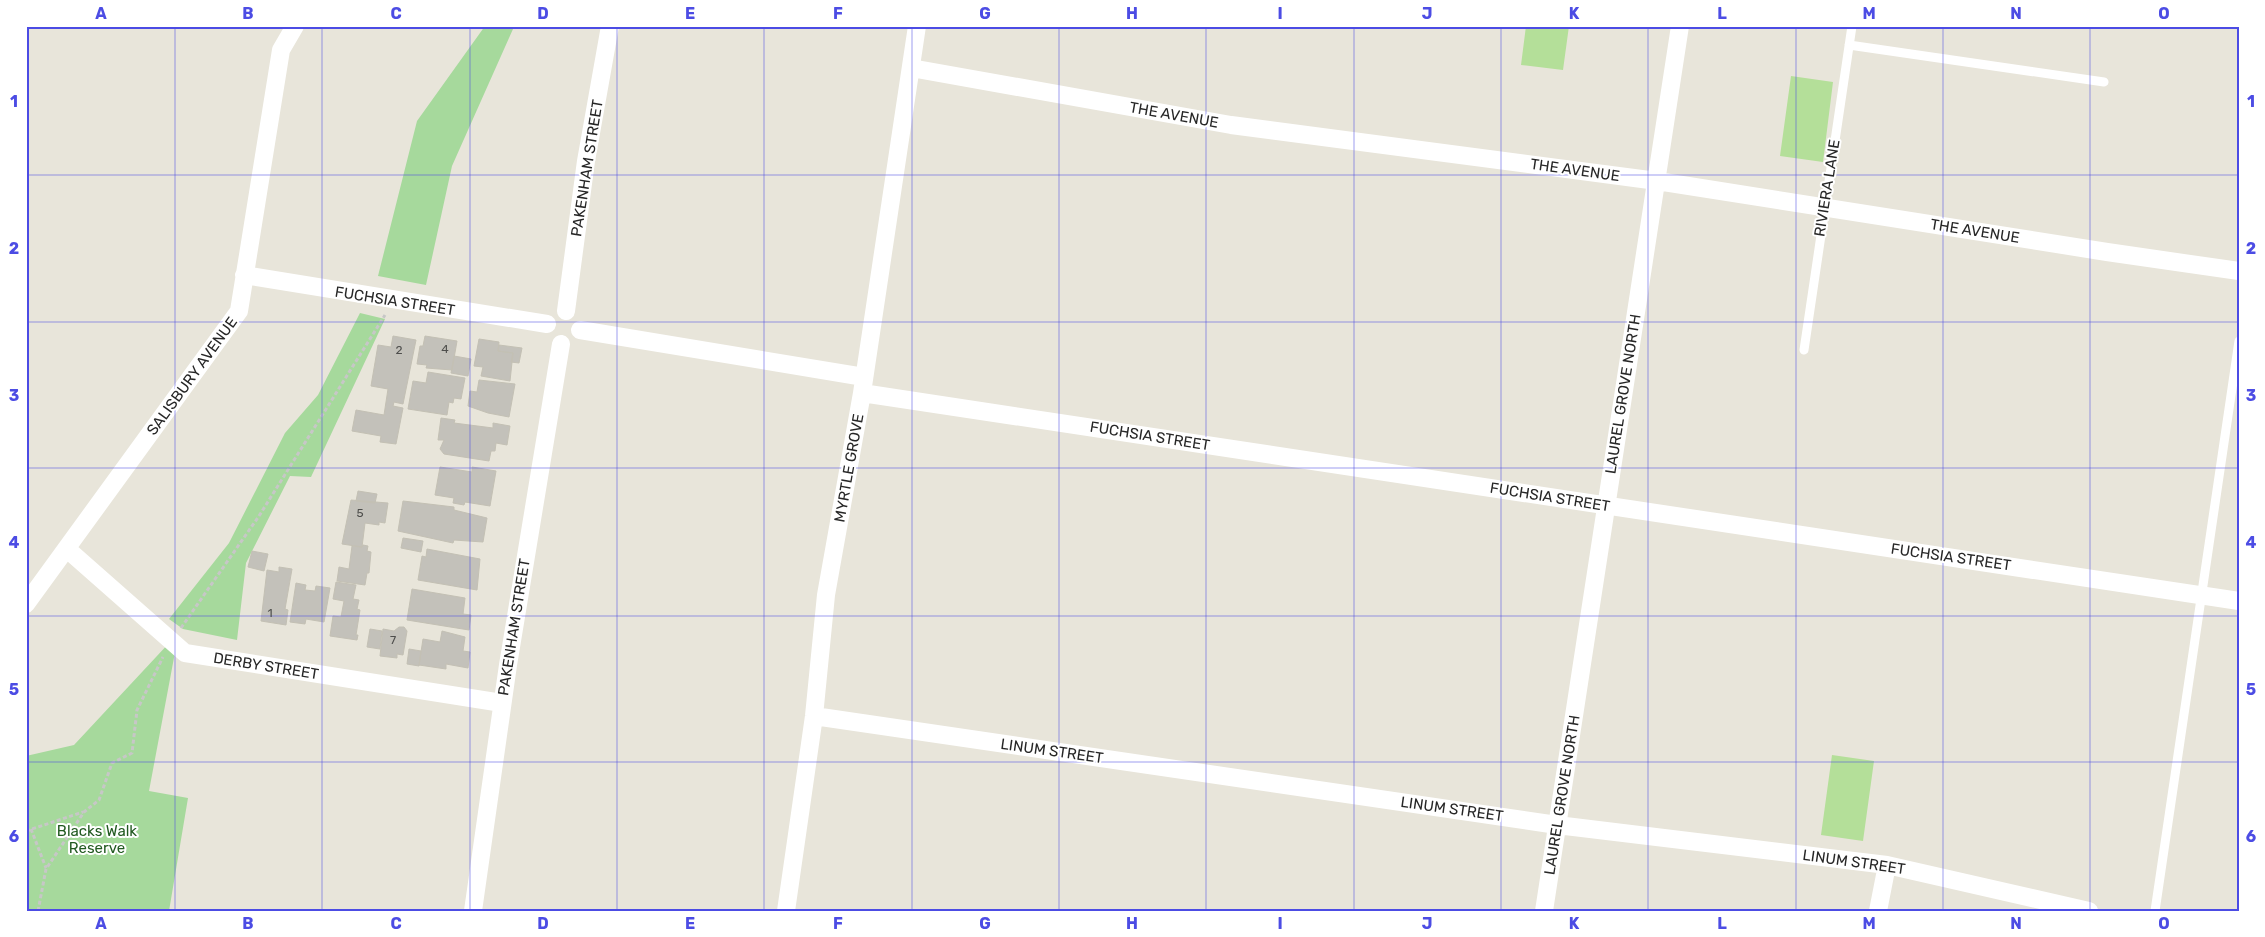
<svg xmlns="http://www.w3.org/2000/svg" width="2265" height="937" font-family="Rubik,sans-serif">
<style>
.green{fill:#a6d99c}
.pitch{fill:#b4df99}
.building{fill:#c3c1ba;stroke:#c3c0b4}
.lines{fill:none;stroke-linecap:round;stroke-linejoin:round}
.path{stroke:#c7c7c7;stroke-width:3;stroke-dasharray:4 2.5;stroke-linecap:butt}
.service{stroke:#fff;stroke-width:9}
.minor{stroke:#fff;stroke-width:18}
.grid{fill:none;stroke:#4c4ce4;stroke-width:1;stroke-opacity:0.55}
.labels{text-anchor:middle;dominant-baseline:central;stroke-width:4;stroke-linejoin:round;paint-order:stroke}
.number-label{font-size:12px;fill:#4e4e4c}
.street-label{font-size:15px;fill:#272727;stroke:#fff}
.park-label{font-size:15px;fill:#225a21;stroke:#fff}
.neatline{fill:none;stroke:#4c4ce4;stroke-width:2}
.grid-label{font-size:16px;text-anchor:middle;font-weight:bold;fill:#4c4ce4}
</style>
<rect width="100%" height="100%" fill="#e8e5da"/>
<path class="green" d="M485,26H504L513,29L452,166L426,285L378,276L417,121Z
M360,313L385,319L311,477L290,476L246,563L237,640L183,629L169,619L229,543L285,433L318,395Z
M170,642L176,647L149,791L188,798L169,911H26V756L74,745Z"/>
<path class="pitch" d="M1526,26H1569L1563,70L1521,65Z
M1791,76L1833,82L1823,162L1780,156Z
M1832,755L1874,761L1863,841L1821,835Z"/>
<path class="building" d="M393,336L416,340L403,404L394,402L393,406L403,408L396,444L380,442L381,436L352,431L356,410L384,415L388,389L371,386L378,345L391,347Z
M425,336L457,341L452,370L426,368L427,365L417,364L420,346H423Z
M479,339L499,342L498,351L513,353L510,381L481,376L483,367L474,366Z
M499,345L522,348L519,363L511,362L513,353L498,351Z
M454,356L471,359L468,376L451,373Z
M428,372L465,378L461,399L454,398L453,403L449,402L447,415L408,409L413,381L426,383Z
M479,380L515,384L509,417L488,413L468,406L470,391L477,392Z
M441,418L455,420L454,423L493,428V423L510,426L507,445L496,443L495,451H491L489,461L444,454L440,449L444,440H438Z
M440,467L472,472V467L496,471L490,506L465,502L464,505L453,503L454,498L435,495Z
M358,491L377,494L375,503L356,501Z
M351,500L388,503L385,523L379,522V525L365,523L362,547L342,544Z
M403,501L454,507V510L487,518L483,542L454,540L453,543L398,531Z
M403,538L423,541L421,552L401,548Z
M363,545L368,546L367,551L371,552L369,573H367L365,585L337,581L339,567L349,569L352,546L362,547Z
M427,549L480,559L477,590L418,580L422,556L426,557Z
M252,551L268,554L264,571L248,567Z
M279,567L292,569L285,609L288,610L286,625L261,621L267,570L279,572Z
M336,582L356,585L353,599L359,600L357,609L360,610L356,635H358L357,640L330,636L333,616L341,617L344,601L333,599Z
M296,583L306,585L305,590L315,591L316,586L330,588L324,622L306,619L305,624L290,622Z
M412,589L465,598L463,614L471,615L469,630L407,620Z
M399,627H404L407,631L403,655L397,654V658L380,656L383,629L394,631Z
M370,629L382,631L380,649L367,647Z
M442,631L465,637L463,651L470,652L468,668L446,664V669L419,665L423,639L440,642Z
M409,649L421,651L419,666L407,664Z"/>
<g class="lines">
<path class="path" d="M181,628L259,516L385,315
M31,829L46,868
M26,831L83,812
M38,911L46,869L84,812L99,800L112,763L132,753L137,710L163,657"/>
<path class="service" d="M1849,45L2104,82
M1804,350L1852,26
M2155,911L2239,341"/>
<path class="minor" d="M911,68L1231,125L1657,181L2107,252L2239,271
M244,275L547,324
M566,311L586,161L610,26
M580,330L864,377
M862,393L2239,601
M67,549L185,653L502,703
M26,604L239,311L281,50L295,26
M814,716L1557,825L1887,865L2089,911
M473,911L508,665L561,344
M786,911L814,716L826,595L862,393L917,26
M1544,911L1680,26
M1878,911L1887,865"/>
</g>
<path class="grid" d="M175,26V911M322,26V911M470,26V911M617,26V911M764,26V911M912,26V911M1059,26V911M1206,26V911M1354,26V911M1501,26V911M1648,26V911M1796,26V911M1943,26V911M2090,26V911M26,175H2239M26,322H2239M26,468H2239M26,616H2239M26,762H2239"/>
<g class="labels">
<g class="number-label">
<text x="445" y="349">4</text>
<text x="399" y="350">2</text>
<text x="360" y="513">5</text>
<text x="270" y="613">1</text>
<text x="393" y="640">7</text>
</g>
<g class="street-label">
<text transform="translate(1174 115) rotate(10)">THE AVENUE</text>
<text transform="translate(587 168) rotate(-81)">PAKENHAM STREET</text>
<text transform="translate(1575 170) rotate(8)">THE AVENUE</text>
<text transform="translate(1827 188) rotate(-81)">RIVIERA LANE</text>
<text transform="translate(1975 231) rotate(9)">THE AVENUE</text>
<text transform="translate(395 301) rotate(9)">FUCHSIA STREET</text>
<text transform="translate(192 376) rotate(-54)">SALISBURY AVENUE</text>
<text transform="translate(1623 394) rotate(-81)">LAUREL GROVE NORTH</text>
<text transform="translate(1150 436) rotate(9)">FUCHSIA STREET</text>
<text transform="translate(849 468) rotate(-80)">MYRTLE GROVE</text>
<text transform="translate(1550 497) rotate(9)">FUCHSIA STREET</text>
<text transform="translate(1951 557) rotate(8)">FUCHSIA STREET</text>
<text transform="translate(514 627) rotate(-81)">PAKENHAM STREET</text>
<text transform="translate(266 666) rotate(9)">DERBY STREET</text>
<text transform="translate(1052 751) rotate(8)">LINUM STREET</text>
<text transform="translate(1562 795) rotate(-81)">LAUREL GROVE NORTH</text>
<text transform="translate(1452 809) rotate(8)">LINUM STREET</text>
<text transform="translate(1854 862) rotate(8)">LINUM STREET</text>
</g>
<g class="park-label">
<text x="97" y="831">Blacks Walk<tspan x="97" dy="17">Reserve</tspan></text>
</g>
</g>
<rect width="2265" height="937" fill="none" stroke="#ffffff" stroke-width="55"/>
<rect x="28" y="28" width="2210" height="882" class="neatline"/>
<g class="grid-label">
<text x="101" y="19">A</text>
<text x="248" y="19">B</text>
<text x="396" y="19">C</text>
<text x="543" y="19">D</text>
<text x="690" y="19">E</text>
<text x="838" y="19">F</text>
<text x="985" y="19">G</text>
<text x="1132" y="19">H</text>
<text x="1280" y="19">I</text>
<text x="1427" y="19">J</text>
<text x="1574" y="19">K</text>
<text x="1722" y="19">L</text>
<text x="1869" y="19">M</text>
<text x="2016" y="19">N</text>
<text x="2164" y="19">O</text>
<text x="14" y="107">1</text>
<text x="2251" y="107">1</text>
<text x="14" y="254">2</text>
<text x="2251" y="254">2</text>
<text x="14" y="401">3</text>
<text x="2251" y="401">3</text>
<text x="14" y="548">4</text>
<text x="2251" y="548">4</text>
<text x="14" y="695">5</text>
<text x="2251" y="695">5</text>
<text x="14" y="842">6</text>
<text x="2251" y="842">6</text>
<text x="101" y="929">A</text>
<text x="248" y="929">B</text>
<text x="396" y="929">C</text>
<text x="543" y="929">D</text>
<text x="690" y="929">E</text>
<text x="838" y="929">F</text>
<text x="985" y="929">G</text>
<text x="1132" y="929">H</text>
<text x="1280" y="929">I</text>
<text x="1427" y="929">J</text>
<text x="1574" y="929">K</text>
<text x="1722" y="929">L</text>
<text x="1869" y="929">M</text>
<text x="2016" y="929">N</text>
<text x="2164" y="929">O</text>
</g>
</svg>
